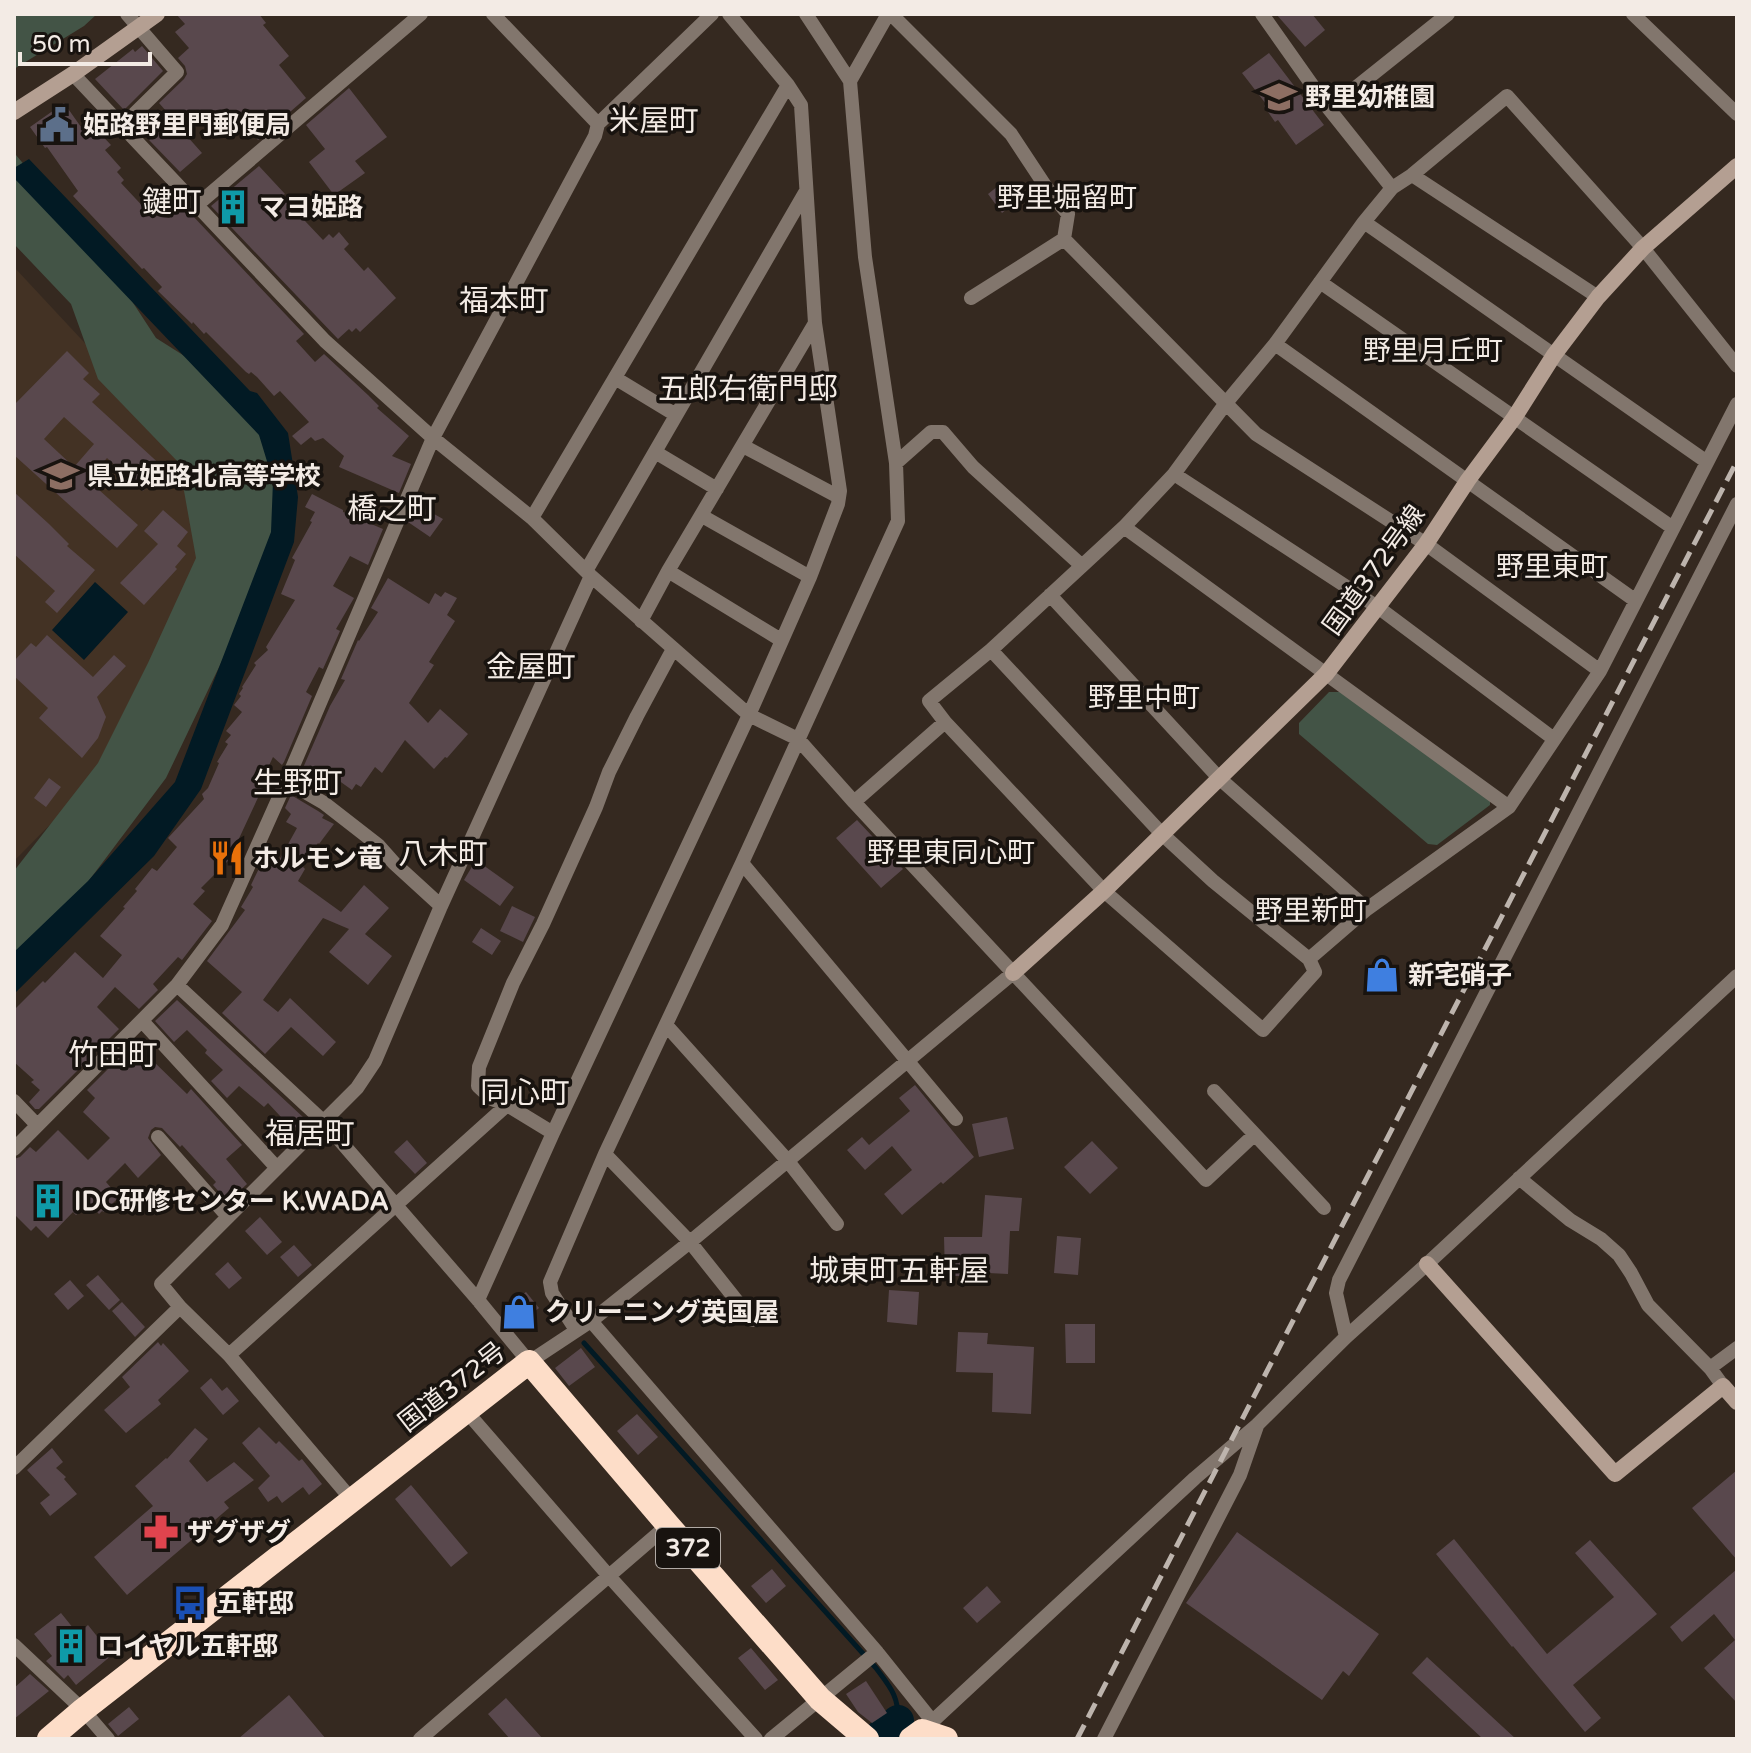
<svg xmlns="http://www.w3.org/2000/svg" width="1751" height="1753" font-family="'Varela Round','Noto Sans JP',sans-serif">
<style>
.built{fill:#433224}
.green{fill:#435446}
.water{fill:#021a24}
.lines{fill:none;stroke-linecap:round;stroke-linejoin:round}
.stream{stroke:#021a24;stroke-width:5}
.river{stroke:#021a24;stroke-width:32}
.building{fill:#59484d;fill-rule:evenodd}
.street{stroke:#82766d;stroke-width:14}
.secondary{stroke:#b49f92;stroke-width:16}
.highway{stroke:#fdddc8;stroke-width:24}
.rail{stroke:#bdb4ad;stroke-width:5;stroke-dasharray:16 8;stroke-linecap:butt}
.labels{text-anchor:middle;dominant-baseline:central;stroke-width:7;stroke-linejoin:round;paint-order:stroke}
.shield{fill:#18130f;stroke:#b1aaa5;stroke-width:2}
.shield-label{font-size:24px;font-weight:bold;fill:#f3ebe5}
.poi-label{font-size:26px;font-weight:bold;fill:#f3ebe5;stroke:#18130f;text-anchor:start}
.street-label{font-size:26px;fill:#f3ebe5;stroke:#18130f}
.neighbourhood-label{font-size:28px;fill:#f3ebe5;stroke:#18130f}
.quarter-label{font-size:30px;fill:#f3ebe5;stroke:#18130f}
</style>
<rect width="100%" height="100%" fill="#352920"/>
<path class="built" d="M14,267L204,471L213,548L101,773L14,861Z"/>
<path class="green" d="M14,14H97L84,26L14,69Z
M16,155L109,266L156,338L235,388L282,479L275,550L166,778L45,939L14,966V871L98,763L148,663L196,558L179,463L98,379L71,304L14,244V156Z
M1329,692H1340L1490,796V805L1437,845L1428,844L1299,734V723Z"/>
<path class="water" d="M29,159L250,391L257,393L288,433L298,497L294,542L201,789L154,856L14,994V952L88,881L175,782L271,532L273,481L259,435L14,178V168Z
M95,582L128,612L84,660L52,630Z"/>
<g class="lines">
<path class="stream" d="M584,1343L876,1668C890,1687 899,1696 898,1721"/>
<path class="river" d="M877,1739L898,1721"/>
</g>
<path class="building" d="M176,14H259L266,23L263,25L289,56L279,65L306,98L258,140L240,119L230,128L214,110L186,135L202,153L180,172L149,140L173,119L159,103L184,79L187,74L185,66L178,58L189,48L175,32L185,24Z
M1276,14H1312L1325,30L1305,47Z
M142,46L163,71L124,110L95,79L133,49L135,52Z
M1269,53L1324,125L1296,145L1278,120L1275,122L1264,106L1266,104L1242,73Z
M349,88L387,137L355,161L365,173L334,195L309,162L325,149L306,125Z
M64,103L86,134L94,127L111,145L105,150L121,168L117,172L124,180L121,183L149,213L169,218L180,207L190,217L192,215L304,334L296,341L315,362L324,354L368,395L379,406L377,408L409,436L392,456L411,464L399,493L339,467L344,456L323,438L315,441L311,437L301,445L292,436L309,422L280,391L274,396L257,377L251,372L249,374L246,372L206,332L204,334L193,322L192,324L158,291L162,287L144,268L142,269L73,196L78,191L47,147L45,148L30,127Z
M259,166L285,194L283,195L289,202L288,203L323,240L329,234L333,238L339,232L349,244L344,249L364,271L368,267L396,298L360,332L356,328L352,332L349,329L338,339L211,206Z
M1003,182L1017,201L1002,213L988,194Z
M67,351L89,373L83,379L100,394L92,402L164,468L143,491L107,458L88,480L138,525L117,548L14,455V405ZM64,417L94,444L74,467L44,439Z
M14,492L49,524L69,544L67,546L95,570L57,613L45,602L55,591L14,554Z
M312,494L343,510V512L383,529L368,565L350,556L333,586L354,598L336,629L340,631L323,669L319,667L306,692L312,696L284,762L282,765L273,757L259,787L262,789L229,860L201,888L205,891L193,904L212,921L182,960L178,957L153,984L158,990L139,1009L115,987L97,1007L119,1029L39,1109H35L29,1102L40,1090L31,1082L34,1080L14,1062V1010L43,981L45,983L75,952L103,978L122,955L100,936L125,908L123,907L137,891L135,889L152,868L157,871L177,847L168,838L204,799L202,794L208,788L219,763L217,762L228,744L225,742L231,735L226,731L242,712L234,705L241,696L239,694L243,688L242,687L256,665L254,663L268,650L266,647L295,600L281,594L295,560L292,558L312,522L310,521L315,512L305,507Z
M418,505L443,519L430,537L408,522Z
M163,510L188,532L177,546L186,554L175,567L177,569L144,605L120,583L158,544L144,531Z
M388,578L429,604L435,593L441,597L445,592L457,598L447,615L455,621L429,662L434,665L409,703L428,723L440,709L468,734L447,758L445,757L434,769L405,740L382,773L375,767L361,787L356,784L352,790L331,775L323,791L299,777L330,706L345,680L341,679L358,640L359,641L378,612L371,608Z
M47,635L93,677L114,655L126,666L97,697L106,717L98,738L82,758L39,718L48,708L14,676V661L29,645L31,643L36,647Z
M49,778L61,787L46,807L34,798Z
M291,795L318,811L324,815L322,818L334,824L319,844L318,843L303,867L305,869L298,881L341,912L364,885L389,908L365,934L392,956L368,985L329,952L349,929L323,918L263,1000L278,1012L290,998L336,1042L323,1056L291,1027L265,1054L222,1013L242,992L207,961L245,910L241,907L253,887L251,885L264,858L277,864L297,828L286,822L291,814L285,808Z
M857,820L903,869L881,888L836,838Z
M476,860L514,887L500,906L464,880Z
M512,906L535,917L523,942L500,931Z
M481,928L501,941L492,955L472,942Z
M177,1000L304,1118L293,1130L268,1103L264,1107L239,1086L227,1098L211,1081L223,1070L205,1053L207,1050L187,1030L174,1042L155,1021Z
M129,1048L145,1063L150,1058L187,1094L191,1089L242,1145L226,1159L247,1184L228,1202L213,1185L216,1182L182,1145L180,1147L162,1128L155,1127L151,1130L148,1138L161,1155L138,1178L125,1163L106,1182L119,1197L104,1212L102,1211L99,1214L89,1203L76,1215L73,1212L48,1238L36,1226L31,1231L14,1214V1159L20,1157L30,1147L36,1152L58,1130L88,1160L110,1138L83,1112L95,1098L87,1090Z
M915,1085L974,1157L943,1184L941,1182L902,1215L884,1194L912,1170L892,1146L865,1170L847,1150L862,1137L869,1145L910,1111L899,1098Z
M1007,1117L1014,1149L979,1157L972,1124Z
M407,1140L427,1163L415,1174L394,1152Z
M1092,1141L1118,1168L1090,1194L1064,1167Z
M985,1195L1022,1198L1019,1231H1010L1008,1274L968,1272V1276H945L944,1237H982Z
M260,1217L282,1242L267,1255L245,1231Z
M1057,1236L1081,1238L1078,1275L1054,1273Z
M294,1245L312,1265L298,1277L280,1257Z
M228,1262L242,1278L229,1289L215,1274Z
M98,1275L120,1300L109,1310L86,1285Z
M70,1280L84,1296L68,1310L54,1294Z
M889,1290L919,1292L917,1325L887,1322Z
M526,1292L539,1308L517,1326L504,1309Z
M122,1302L145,1327L135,1337L112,1311Z
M1065,1324H1095V1363H1066Z
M958,1332L988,1333L987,1344L1034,1347L1031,1414L992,1412L993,1373L956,1372Z
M158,1342L161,1346L163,1343L189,1371L158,1400L161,1404L126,1433L104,1410L130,1387L122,1377Z
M581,1348L595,1367L569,1386L555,1368Z
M211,1378L222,1391L227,1387L239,1401L223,1415L200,1388Z
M637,1414L658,1437L638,1455L617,1431Z
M259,1427L276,1444L279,1441L299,1461L302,1459L322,1484L309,1495L303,1487L282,1503L277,1496L268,1502L258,1488L270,1476L242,1443Z
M195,1428L208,1439L189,1461L207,1482L234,1462L254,1480L224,1502L229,1508L127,1595L94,1557L153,1506L135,1486L166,1458L167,1459Z
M52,1448L63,1462L56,1468L66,1477L64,1479L77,1494L50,1516L40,1503L50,1495L27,1470Z
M1737,1470V1560L1692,1508Z
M411,1485L468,1553L451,1567L395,1499Z
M1237,1532L1379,1634L1349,1676L1343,1671L1322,1700L1186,1603Z
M1454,1539L1547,1654L1614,1597L1575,1553L1590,1540L1657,1614L1573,1685L1601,1718L1585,1732L1513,1646L1512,1647L1436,1554Z
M772,1569L786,1586L766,1603L751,1586Z
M1737,1569V1703L1704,1668L1735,1640L1714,1614L1682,1642L1670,1627Z
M987,1586L1001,1602L977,1623L963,1608Z
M61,1613L78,1634L88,1625L112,1655L76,1685L68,1675L64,1679L46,1661L52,1656L34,1634Z
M751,1648L778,1680L765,1690L738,1658Z
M1427,1657L1516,1739H1483L1412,1673Z
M30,1674L49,1691L14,1719V1688Z
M866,1681L887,1713L872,1723L858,1712L846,1694Z
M289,1695L326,1739H238Z
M506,1698L543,1739H510L488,1714Z
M129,1707L139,1719L118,1736L108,1724Z"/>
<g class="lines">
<path class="street" d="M493,14L598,124
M891,14L1011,134L1046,187L1068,214L1064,239L971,298
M1262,14L1329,109L1392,188
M1633,14L1737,114
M73,74L325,341L433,438L532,518L591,576L749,715L798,739L854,802L1206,1180L1254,1135
M850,81L888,14
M1329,109L1448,14
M122,126L177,72L127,14
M1412,175L1598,297
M197,205L421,14
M1364,222L1707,462
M1064,239L1256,434L1426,544L1600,671
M1320,282L1673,528
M1275,344L1636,601
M1737,366L1643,248L1507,96L1412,175L1392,188L1364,222L1275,344L1226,403L1174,474L1124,527L991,650L929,701L945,722L1104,891L1263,1030L1315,972L1309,959L1367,909L1509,807L1600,671L1737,404
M615,378L676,415
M743,446L839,497
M655,452L717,489
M896,463L931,432H943L973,467L1081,565
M1174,474L1379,608L1554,739
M702,516L810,577
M532,518L788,85
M1124,527L1509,807
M586,571L806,191
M668,571L781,640
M1050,595L1219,778L1367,909
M641,621L668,571L815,323
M991,650L1162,834L1213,881L1309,959
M286,781L324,803L378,845L394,863L441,906
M854,802L945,722
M742,863L956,1119
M177,985L323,1121L478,1300L529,1362L591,1321L690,1242L1013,973
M142,1021L277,1168
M666,1025L787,1160L837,1224
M1214,1091L1324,1208
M14,1101L37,1125
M553,1133L507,1105L492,1099L478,1086L479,1067L513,983L543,924L596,807L609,772L637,716L673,649
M158,1137L228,1217
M14,1149L177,985L222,925L293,766L433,438L595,136L598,124L712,14
M605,1154L690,1242L752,1320
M1519,1178L1570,1220L1601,1239L1619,1255L1631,1273L1648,1305L1710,1368L1723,1386
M478,1300L553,1133L749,715L810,577L838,504L840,491L815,323L801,105L788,85L729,14
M591,1321L877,1652L933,1722
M576,1330L552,1293L550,1282L605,1154L742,863L898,521L896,463L865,257L850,81L806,14
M1346,1337L1336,1293L1339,1280L1737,504
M229,1355L507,1105
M1710,1368L1737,1348
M466,1411L608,1575L756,1739
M14,1468L180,1307
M352,1500L229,1355L180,1307L161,1284L357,1088L375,1061L441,906L591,576
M14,1645L83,1710L108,1739
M922,1731L1195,1478L1257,1425L1346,1337L1427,1264L1737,976
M420,1739L668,1525
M771,1739L877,1652
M1104,1739L1240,1475L1257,1426"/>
<path class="secondary" d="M14,112L73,74L157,14
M1013,973L1104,891L1326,674L1426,544L1468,480L1514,418L1554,355L1598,297L1643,248L1737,166
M1427,1264L1615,1474L1723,1386L1737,1402"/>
<path class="highway" d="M49,1739L83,1710L529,1362L668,1525L820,1699L867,1739
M911,1739L922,1731L946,1739"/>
<path class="rail" d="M1077,1739L1737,461"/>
</g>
<defs>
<g id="school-bare" transform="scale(2.76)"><path d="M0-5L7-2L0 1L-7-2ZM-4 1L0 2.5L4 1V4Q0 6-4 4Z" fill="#8d6e63" stroke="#18130f" stroke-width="2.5" paint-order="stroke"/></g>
<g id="civic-bare" transform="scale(2.76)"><path d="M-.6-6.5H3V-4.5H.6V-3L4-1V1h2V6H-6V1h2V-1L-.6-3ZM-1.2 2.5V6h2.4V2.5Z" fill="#5c6f8a" stroke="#18130f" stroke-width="2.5" paint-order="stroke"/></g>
<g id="building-bare" transform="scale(2.76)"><path d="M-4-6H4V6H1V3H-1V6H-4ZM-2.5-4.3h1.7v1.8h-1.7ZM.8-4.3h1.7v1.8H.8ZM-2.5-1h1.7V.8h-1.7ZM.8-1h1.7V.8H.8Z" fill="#0f9aa8" stroke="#18130f" stroke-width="2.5" paint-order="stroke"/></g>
<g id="restaurant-bare" transform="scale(2.76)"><path d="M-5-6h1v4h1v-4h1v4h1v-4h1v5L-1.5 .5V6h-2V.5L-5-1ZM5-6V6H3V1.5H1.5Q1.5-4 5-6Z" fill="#e8710a" stroke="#18130f" stroke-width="2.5" paint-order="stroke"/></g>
<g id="shop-bare" transform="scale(2.76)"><path d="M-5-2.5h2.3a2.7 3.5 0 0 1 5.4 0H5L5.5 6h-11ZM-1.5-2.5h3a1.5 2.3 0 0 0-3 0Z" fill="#3f7fe0" stroke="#18130f" stroke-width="2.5" paint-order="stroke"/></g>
<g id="pharmacy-bare" transform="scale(2.76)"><path d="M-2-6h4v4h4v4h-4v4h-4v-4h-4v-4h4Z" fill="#e0444e" stroke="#18130f" stroke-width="2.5" paint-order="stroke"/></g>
<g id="bus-bare" transform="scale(2.76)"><path d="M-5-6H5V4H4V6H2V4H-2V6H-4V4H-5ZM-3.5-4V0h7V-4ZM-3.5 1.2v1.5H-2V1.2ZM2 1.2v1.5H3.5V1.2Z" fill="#1a4fb4" stroke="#18130f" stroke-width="2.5" paint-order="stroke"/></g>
</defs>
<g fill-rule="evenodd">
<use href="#school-bare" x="1279" y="97"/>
<use href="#civic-bare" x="57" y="125"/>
<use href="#building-bare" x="233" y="207"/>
<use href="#school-bare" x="61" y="476"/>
<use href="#restaurant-bare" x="227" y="858"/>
<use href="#shop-bare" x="1382" y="975"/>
<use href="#building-bare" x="48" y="1201"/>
<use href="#shop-bare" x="519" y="1312"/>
<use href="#pharmacy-bare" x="161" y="1532"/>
<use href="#bus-bare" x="190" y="1603"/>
<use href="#building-bare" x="71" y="1646"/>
</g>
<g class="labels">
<rect class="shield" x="656" y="1528" width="64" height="40" rx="6"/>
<g class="shield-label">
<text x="688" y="1548">372</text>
</g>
<g class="poi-label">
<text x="1305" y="97">野里幼稚園</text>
<text x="83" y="125">姫路野里門郵便局</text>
<text x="259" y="207">マヨ姫路</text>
<text x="87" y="476">県立姫路北高等学校</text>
<text x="253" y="858">ホルモン竜</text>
<text x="1408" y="975">新宅硝子</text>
<text x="74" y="1201">IDC研修センター K.WADA</text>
<text x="545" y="1312">クリーニング英国屋</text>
<text x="187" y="1532">ザグザグ</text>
<text x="216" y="1603">五軒邸</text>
<text x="97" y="1646">ロイヤル五軒邸</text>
</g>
<g class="street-label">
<text transform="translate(1374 570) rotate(-54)">国道372号線</text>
<text transform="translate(452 1387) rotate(-38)">国道372号</text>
</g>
<g class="neighbourhood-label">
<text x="1067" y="198">野里堀留町</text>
<text x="1433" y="351">野里月丘町</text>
<text x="1552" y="567">野里東町</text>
<text x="1144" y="698">野里中町</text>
<text x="951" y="853">野里東同心町</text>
<text x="1311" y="911">野里新町</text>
</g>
<g class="quarter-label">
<text x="654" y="121">米屋町</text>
<text x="172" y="202">鍵町</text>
<text x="504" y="301">福本町</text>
<text x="748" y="389">五郎右衛門邸</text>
<text x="392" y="509">橋之町</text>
<text x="531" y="667">金屋町</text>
<text x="298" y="783">生野町</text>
<text x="443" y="854">八木町</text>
<text x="113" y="1055">竹田町</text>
<text x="525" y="1093">同心町</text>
<text x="310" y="1134">福居町</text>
<text x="899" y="1271">城東町五軒屋</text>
</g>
</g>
<rect width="1751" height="1753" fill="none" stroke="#f3ebe5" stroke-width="32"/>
<path d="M20 52v12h130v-12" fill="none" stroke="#f3ebe5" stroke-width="4"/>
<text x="32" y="52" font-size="24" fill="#f3ebe5" stroke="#18130f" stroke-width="6" paint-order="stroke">50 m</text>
</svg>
